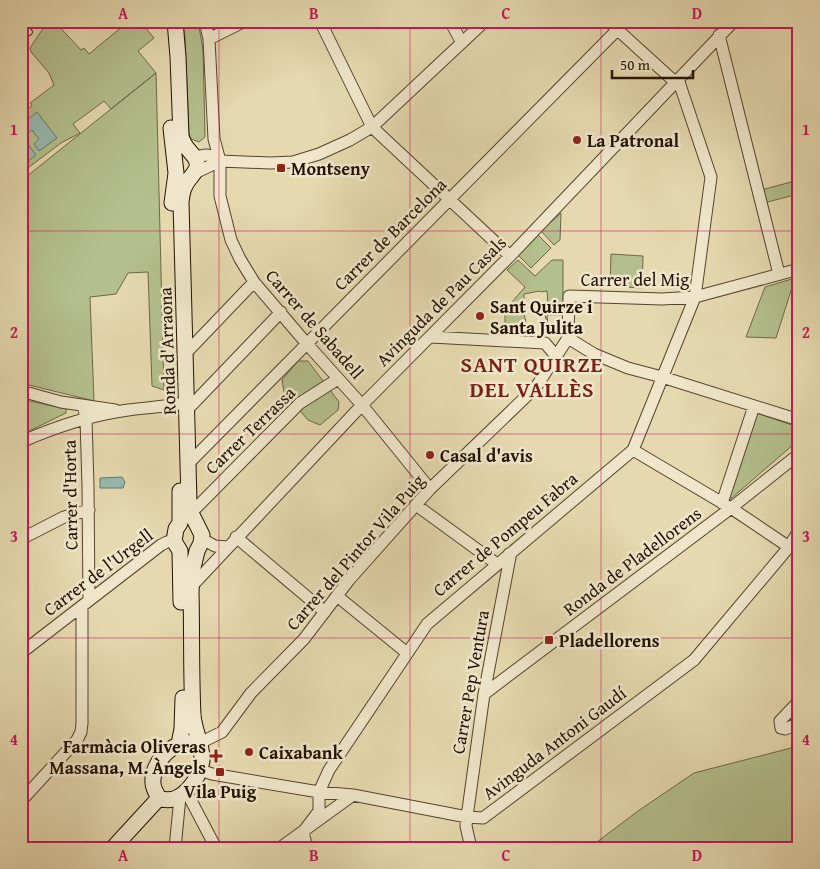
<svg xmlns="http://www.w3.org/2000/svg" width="820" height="869" font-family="'Gentium Book Plus',serif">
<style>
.green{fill:#b3bf8c;stroke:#6c6846}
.water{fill:#97bab0;stroke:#69776a}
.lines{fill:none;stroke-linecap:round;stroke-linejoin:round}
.lane-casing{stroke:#54442c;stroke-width:8}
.street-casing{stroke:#54442c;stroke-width:13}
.secondary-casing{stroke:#241200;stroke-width:17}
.lane{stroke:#efe6cb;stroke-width:5.5}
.street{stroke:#efe6cb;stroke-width:11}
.secondary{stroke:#efe6cb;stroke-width:15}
.grid{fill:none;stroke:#c2185b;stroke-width:1;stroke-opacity:0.55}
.poi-dot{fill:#8f2418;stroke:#efe6cb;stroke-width:2}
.labels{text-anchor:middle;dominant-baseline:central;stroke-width:5;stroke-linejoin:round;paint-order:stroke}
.poi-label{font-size:18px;font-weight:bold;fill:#241200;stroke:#efe6cb;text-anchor:start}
.street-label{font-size:18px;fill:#241200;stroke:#efe6cb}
.district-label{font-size:22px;font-weight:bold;letter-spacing:1px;fill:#7a1f14;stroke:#efe6cb}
.neatline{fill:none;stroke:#c2185b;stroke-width:2}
.grid-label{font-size:16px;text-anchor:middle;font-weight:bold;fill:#c2185b}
</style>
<rect width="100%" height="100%" fill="#e6d9af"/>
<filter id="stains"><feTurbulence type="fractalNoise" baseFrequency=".004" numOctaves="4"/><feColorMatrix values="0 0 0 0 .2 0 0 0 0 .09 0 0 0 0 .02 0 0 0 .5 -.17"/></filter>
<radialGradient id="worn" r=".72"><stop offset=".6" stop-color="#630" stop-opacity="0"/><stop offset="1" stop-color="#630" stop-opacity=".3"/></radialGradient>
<path class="green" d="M48,21H54L81,50L84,48L89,54L129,21H140L154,38L138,51L156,73L111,109L104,101L73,124L80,133L61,143L21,173V114L32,106L30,103L54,85L49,73L31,52L30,48Z
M182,21H198L203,50L205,137L199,142L191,139L189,133L185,36Z
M156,73L164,390L152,386L148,272L128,273L116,294L90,297L94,401L21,383V181Z
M795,181L798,194L764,203L761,190Z
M561,213L560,240L554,245L541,231Z
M538,235L551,248L531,268L518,255Z
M611,254L643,256L642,288L610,286Z
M518,260L535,276L552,260H563V315H547L548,327L543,307L548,306L547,291L541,292L540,291L524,294V299L521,300L527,327H505V310L525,287L507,270Z
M795,278L776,338L746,337L765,287Z
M298,361H308L339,402L338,410L320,425L308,420L284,392L282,380Z
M21,399L66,409V413L21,435Z
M756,413L798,427L794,444L727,502Z
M799,746V848H589L638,811L694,773Z"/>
<path class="water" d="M37,112L57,138L39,151L34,144L39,139L32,130L23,137L36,155L21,167V125Z
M122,477L125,482L123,488H100V478Z"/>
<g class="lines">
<g class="lane-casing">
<path id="lane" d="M21,23L29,32"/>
</g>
<g class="street-casing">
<path id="street" d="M205,21L209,39L214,139L220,161V196L231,240L240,259L254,282L307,344L362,405L430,489
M320,21L372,127L510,256
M450,21L462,43
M608,21L675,82
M719,35L779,274
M209,39L245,21
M194,157L206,155L213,156L220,161L270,163L293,162L319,154L350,140L372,127L485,21
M195,173L220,161
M431,337L545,343L556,356
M568,338L569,296L662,299L695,297L799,269
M568,338L594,354L628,368L662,377L799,420
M186,353L254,282
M21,391L61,402L115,410
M83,405L86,419L88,486L89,600
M188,409L281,312
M21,442C55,427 91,415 128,410C144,408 161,407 178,404
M633,450L731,508L789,547
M189,463L626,21
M722,503L754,406
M416,505L497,564
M191,513L300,403L338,379
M236,537L325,612
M21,539L64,517L89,510
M202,539L215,546L228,547
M191,587L362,405L510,256L734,21
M337,596L407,653
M21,653L161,545L167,542L174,541
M484,694L731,508L799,454
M795,705L798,724L785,729L781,728L780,721L799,701
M198,744L222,732L251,693L304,639L349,580L430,489L536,387L568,338
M200,770L212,774L319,792L353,795L467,817L483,818L694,660L789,547L799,530
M186,791L216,848
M21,801L77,740L81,732L82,723V606
M175,848L180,797
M280,848L353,795
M307,848L303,832L319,811V792L329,770L427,624L633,450L695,297L711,177L678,79
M471,848L466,826L467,817L484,694L510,557L509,554"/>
</g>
<g class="secondary-casing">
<path id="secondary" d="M175,21L178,57L181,136C184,150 196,154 197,163C199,171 188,178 185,186C182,191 182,196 181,202L189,501L191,513L202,535L201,543L197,551L192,572L191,592C192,633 191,674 193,715C194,729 203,748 202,760C200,780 180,807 159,798C156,793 153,788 153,783C151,761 177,736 198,744
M171,128L176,173L172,203
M180,491V523L176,529L174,541L180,551L181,602
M179,744L182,729L183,698
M113,848L159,798"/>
</g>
<use href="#lane" class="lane"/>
<use href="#street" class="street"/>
<use href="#secondary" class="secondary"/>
</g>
<path class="grid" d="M219,21V848M410,21V848M601,21V848M21,231H799M21,434H799M21,638H799"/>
<g class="poi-dot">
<circle cx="577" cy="140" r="5"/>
<rect x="276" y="163" width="10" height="10" rx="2.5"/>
<circle cx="480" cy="316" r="5"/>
<circle cx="430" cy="455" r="5"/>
<rect x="544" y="635" width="10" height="10" rx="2.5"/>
<circle cx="249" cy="752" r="5"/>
<path d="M213.5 748.5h5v5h5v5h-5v5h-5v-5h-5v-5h5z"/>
<rect x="215" y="767" width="10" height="10" rx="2.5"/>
</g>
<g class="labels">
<g class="poi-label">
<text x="587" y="140">La Patronal</text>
<text x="291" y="168">Montseny</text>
<text x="490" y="306">Sant Quirze i<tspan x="490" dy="21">Santa Julita</tspan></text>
<text x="440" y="455">Casal d'avis</text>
<text x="559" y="640">Pladellorens</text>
<text x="206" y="746" text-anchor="end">Farmàcia Oliveras<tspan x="206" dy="21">Massana, M. Àngels</tspan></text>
<text x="259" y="752">Caixabank</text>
<text x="220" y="791" text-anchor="middle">Vila Puig</text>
</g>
<g class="street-label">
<text transform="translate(390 234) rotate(-45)">Carrer de Barcelona</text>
<text x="635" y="279">Carrer del Mig</text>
<text transform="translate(441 301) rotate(-45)">Avinguda de Pau Casals</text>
<text transform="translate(315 324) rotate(49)">Carrer de Sabadell</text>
<text transform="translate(167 351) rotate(-92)">Ronda d'Arraona</text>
<text transform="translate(250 430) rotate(-44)">Carrer Terrassa</text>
<text transform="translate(70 495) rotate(-91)">Carrer d'Horta</text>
<text transform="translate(505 534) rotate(-40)">Carrer de Pompeu Fabra</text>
<text transform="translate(355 552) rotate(-49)">Carrer del Pintor Vila Puig</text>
<text transform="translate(632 561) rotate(-37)">Ronda de Pladellorens</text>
<text transform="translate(98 572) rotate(-37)">Carrer de l'Urgell</text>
<text transform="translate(470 682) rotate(-80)">Carrer Pep Ventura</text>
<text transform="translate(554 743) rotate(-37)">Avinguda Antoni Gaudí</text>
</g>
<g class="district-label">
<text x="532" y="364">SANT QUIRZE<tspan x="532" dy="25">DEL VALLÈS</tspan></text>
</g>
</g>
<rect width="820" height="869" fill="none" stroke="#e6d9af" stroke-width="55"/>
<path d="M612 70v8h81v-8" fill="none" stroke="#241200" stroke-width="2.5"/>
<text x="620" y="70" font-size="15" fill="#241200" stroke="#efe6cb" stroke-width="4" paint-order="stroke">50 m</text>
<rect x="28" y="28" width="764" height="814" class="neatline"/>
<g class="grid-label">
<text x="123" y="19">A</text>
<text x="314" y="19">B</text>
<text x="506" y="19">C</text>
<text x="697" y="19">D</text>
<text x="14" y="135">1</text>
<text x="806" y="135">1</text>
<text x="14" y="338">2</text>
<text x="806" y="338">2</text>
<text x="14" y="542">3</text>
<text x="806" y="542">3</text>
<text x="14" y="745">4</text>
<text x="806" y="745">4</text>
<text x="123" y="861">A</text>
<text x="314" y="861">B</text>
<text x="506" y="861">C</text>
<text x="697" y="861">D</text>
</g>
<rect width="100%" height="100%" filter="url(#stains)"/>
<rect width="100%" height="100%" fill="url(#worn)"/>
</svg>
